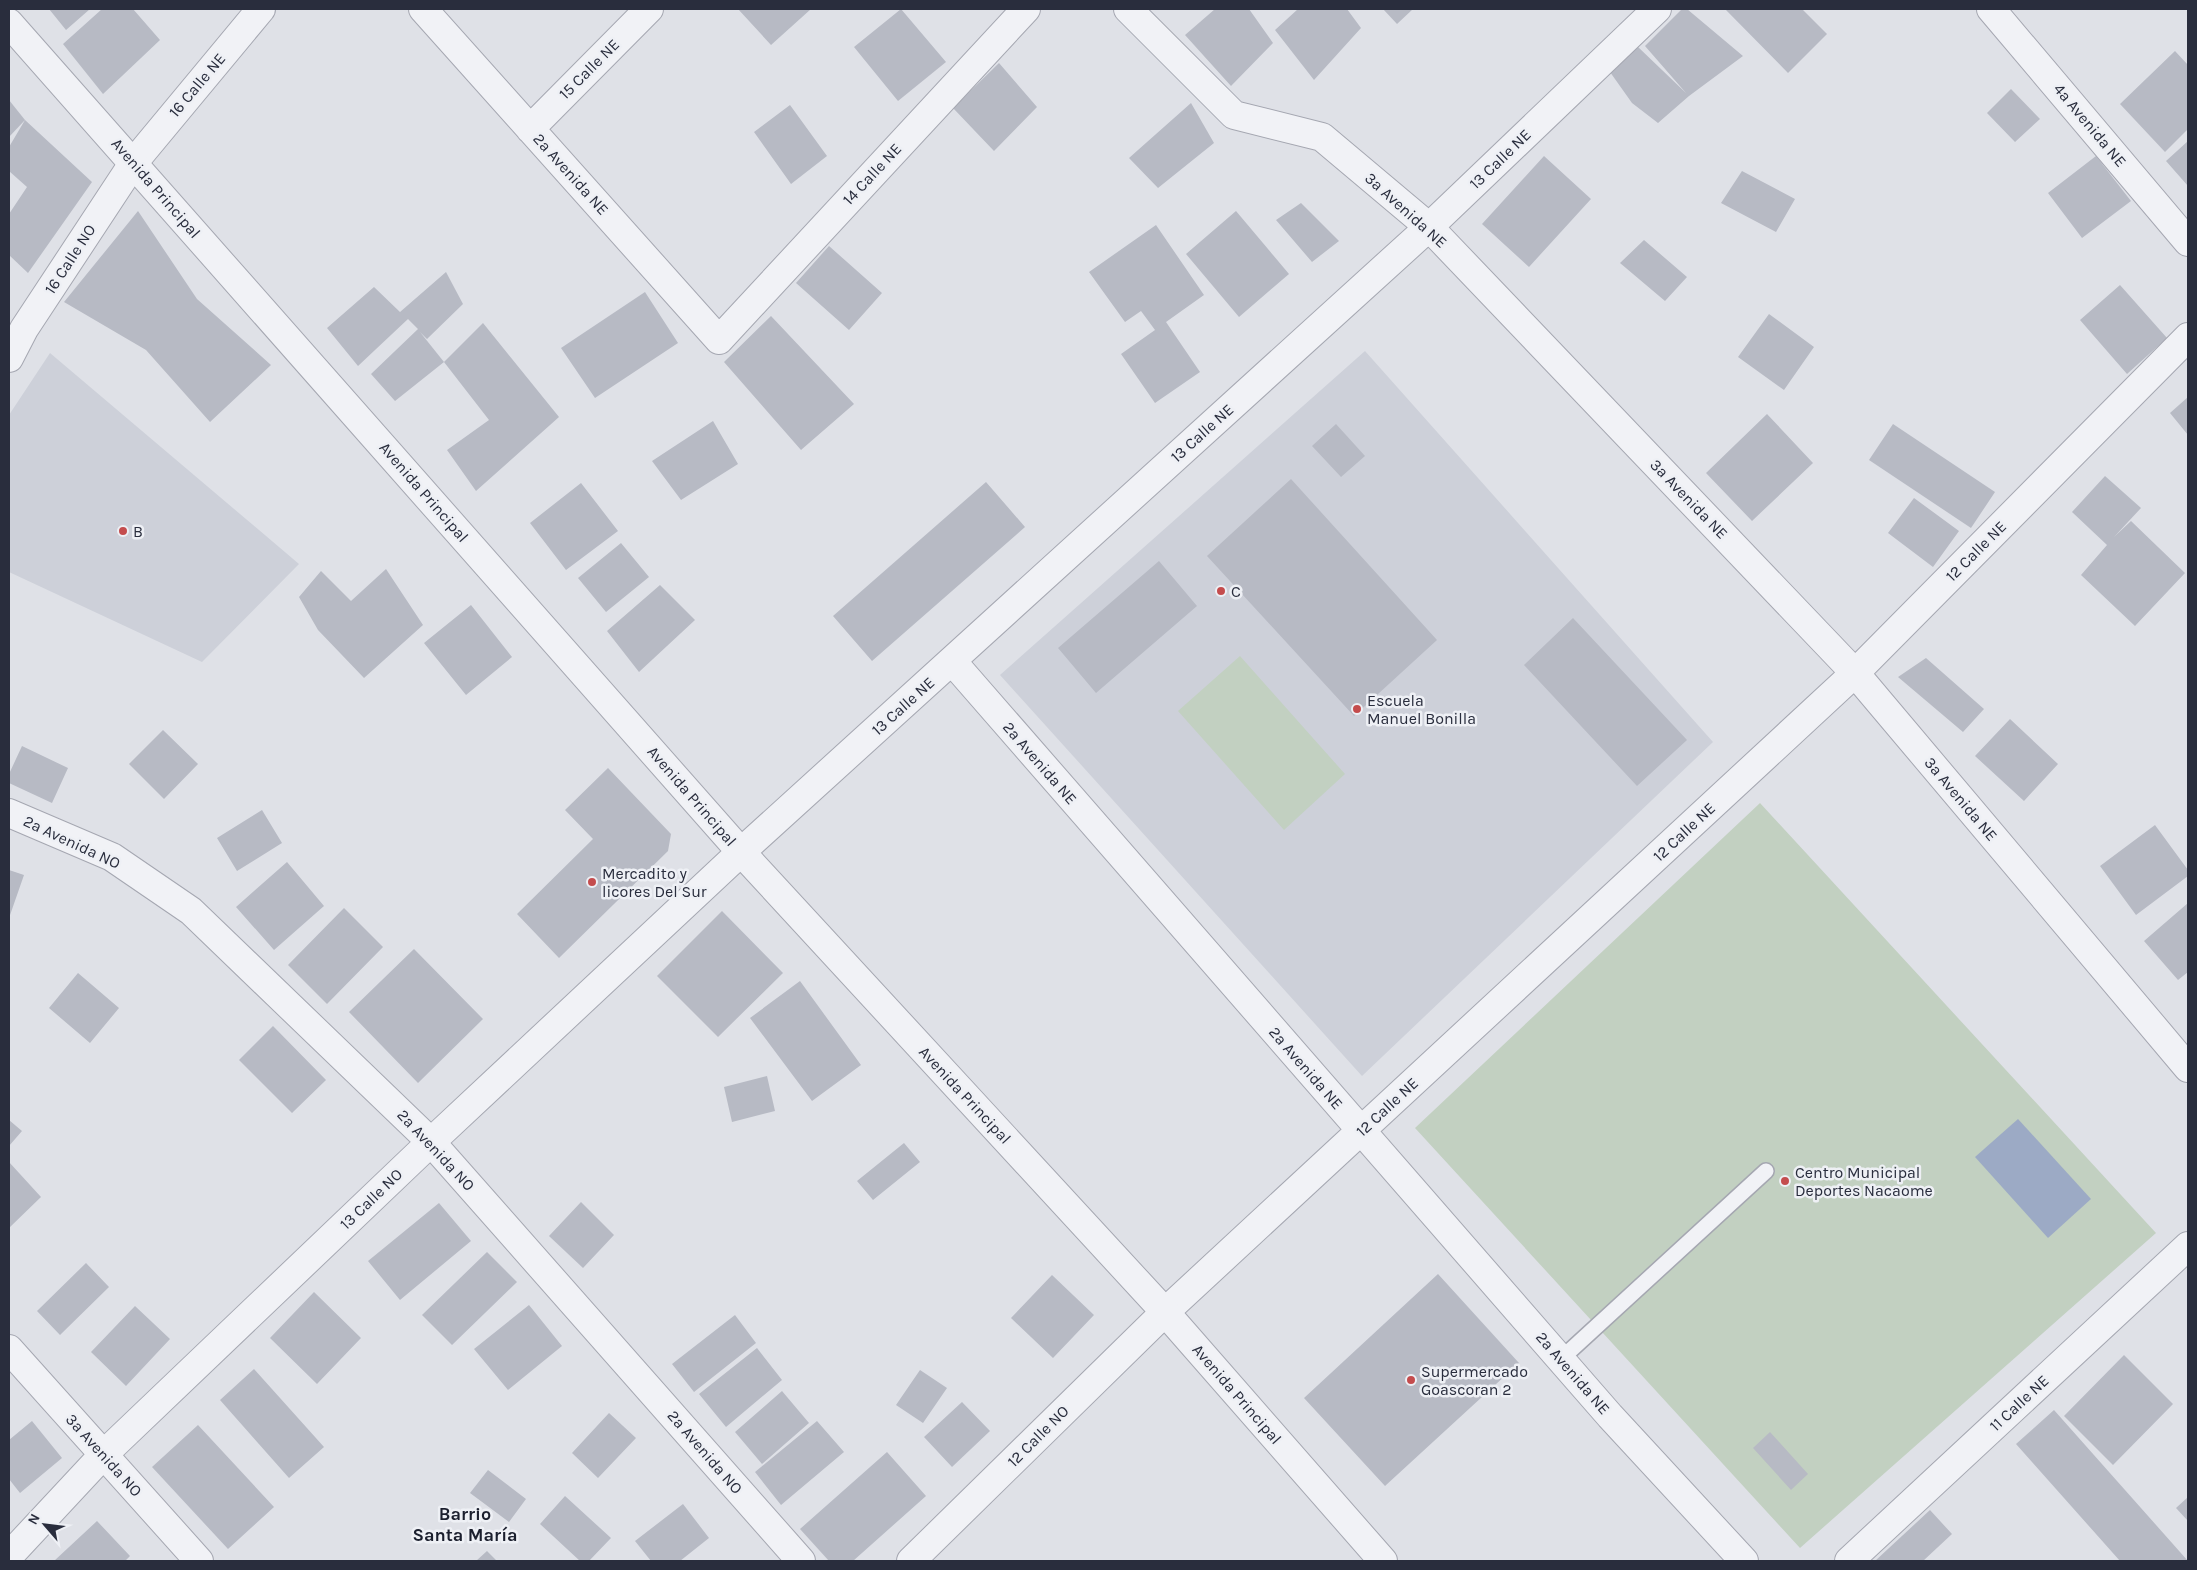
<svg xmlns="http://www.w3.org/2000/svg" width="2197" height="1570" font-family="Karla,sans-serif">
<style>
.built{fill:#cdd0d9}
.green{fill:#c2d0c1}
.water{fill:#9caac5}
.building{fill:#b7bac4}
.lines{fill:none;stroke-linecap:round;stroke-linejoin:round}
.service-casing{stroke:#a5a7b1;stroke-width:18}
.minor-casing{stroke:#a5a7b1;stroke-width:30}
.tertiary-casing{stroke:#a5a7b1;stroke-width:30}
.service{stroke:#f1f2f6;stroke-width:15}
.minor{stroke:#f1f2f6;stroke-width:28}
.tertiary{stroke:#f1f2f6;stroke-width:28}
.poi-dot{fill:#c44c4d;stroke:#eef0f5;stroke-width:2}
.labels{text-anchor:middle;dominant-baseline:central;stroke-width:5;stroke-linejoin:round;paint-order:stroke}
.street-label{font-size:16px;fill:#292d3d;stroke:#eef0f5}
.poi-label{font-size:16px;fill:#292d3d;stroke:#eef0f5;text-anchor:start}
.neighbourhood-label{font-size:18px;font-weight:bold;fill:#1b1f2e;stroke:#eef0f5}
</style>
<rect width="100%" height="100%" fill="#dfe1e7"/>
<path class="built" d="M1365,351L1713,742L1362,1076L1000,675Z
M50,353L299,564L202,662L9,572V415Z"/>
<path class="green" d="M1240,656L1345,774L1284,830L1178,711Z
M1760,803L2156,1233L1800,1548L1415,1128Z"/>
<path class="water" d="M2018,1119L2091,1199L2048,1238L1975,1157Z"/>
<path class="building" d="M49,9H90L66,30Z
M102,9H133L160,40L103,94L63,44Z
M738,9H811L771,45Z
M901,9L946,62L898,101L854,47Z
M1215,9H1249L1273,43L1231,86L1185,35Z
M1298,9H1347L1361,28L1314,80L1275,30Z
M1383,9H1413L1397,24Z
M1682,9H1687L1743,56L1689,96L1658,123L1632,103L1610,72L1637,46L1686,93L1645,46Z
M1725,9H1802L1827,34L1788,73Z
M2175,51L2188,65V129L2165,152L2120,104Z
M999,63L1037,107L994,151L953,108Z
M2011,89L2040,119L2015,142L1987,113Z
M9,100L25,120L92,182L28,273L9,255V214L27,187L9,171V147L25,120L9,137Z
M1191,103L1214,143L1158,188L1129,158Z
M790,105L827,156L791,184L754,132Z
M2188,141V186L2166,161Z
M1544,156L1591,199L1529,267L1482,224Z
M2096,156L2131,201L2082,238L2048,193Z
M1742,171L1795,199L1776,232L1721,203Z
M1301,203L1339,241L1312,262L1276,220Z
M138,211L197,299L271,365L210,422L146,350L64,302Z
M1236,211L1289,274L1239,317L1186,254Z
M1156,225L1204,295L1166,322L1200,372L1155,403L1121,354L1155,330L1141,311L1125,322L1089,272Z
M1644,240L1687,277L1665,301L1620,263Z
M829,246L882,293L849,330L796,283Z
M446,272L463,304L427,339L420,332L444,362L395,401L371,374L418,329L408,319L358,366L327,328L374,287L400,312Z
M2120,285L2167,338L2127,374L2080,320Z
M645,292L678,343L595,398L561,348Z
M1769,314L1814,347L1784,390L1738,357Z
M771,316L854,404L801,450L724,362Z
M483,323L559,417L476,491L447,450L489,420L444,362Z
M2188,397V435L2170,413Z
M1767,414L1813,463L1752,521L1706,473Z
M713,421L738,464L681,500L652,461Z
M1336,424L1365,456L1341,477L1312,446Z
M1893,424L1995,492L1971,528L1869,460Z
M2105,476L2141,508L2114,537L2131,521L2185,573L2135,626L2081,575L2107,545L2072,512Z
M1291,479L1437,640L1354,716L1207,556Z
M986,482L1025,527L872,661L833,616Z
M581,483L618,531L566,570L530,523Z
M1914,498L1959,531L1933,567L1888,533Z
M621,543L649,577L606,612L578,578Z
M1159,561L1197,606L1096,693L1058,648Z
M386,569L423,625L364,678L318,630L299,597L321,571L351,601Z
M660,585L695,620L639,672L607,631Z
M471,605L512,657L466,695L424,643Z
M1573,618L1687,740L1637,786L1524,665Z
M1926,658L1984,709L1963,732L1898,677Z
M2010,719L2058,764L2024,801L1975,756Z
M163,730L198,764L164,799L129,764Z
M22,746L68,768L52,803L9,783V774Z
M608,768L671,834L668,851L559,958L517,914L593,839L565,810Z
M262,810L282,843L237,871L217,838Z
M2155,825L2188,870V876L2136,915L2100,866Z
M287,862L324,906L274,950L236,907Z
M9,870L24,875L9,918Z
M2188,903V972L2178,980L2144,941Z
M344,908L383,947L327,1004L288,965Z
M722,911L783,973L718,1037L657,976Z
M414,949L483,1019L418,1083L349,1012Z
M78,973L119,1008L90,1043L49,1008Z
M800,981L861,1065L812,1101L750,1018Z
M273,1026L326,1080L292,1113L239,1060Z
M767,1076L775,1111L732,1122L724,1087Z
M9,1120L22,1131L9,1146Z
M904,1143L920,1162L873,1200L857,1181Z
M9,1162L41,1197L9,1228Z
M581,1202L614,1235L583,1268L549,1236Z
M439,1203L471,1241L400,1300L368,1261Z
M487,1252L517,1282L452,1345L422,1315Z
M86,1263L109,1287L60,1335L37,1311Z
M1438,1274L1519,1363L1385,1486L1304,1398Z
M1052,1275L1094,1315L1053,1358L1011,1318Z
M314,1292L361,1338L317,1384L270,1338Z
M529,1305L562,1346L508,1390L474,1349Z
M135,1306L170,1339L126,1386L91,1352Z
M735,1315L756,1343L694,1392L672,1364Z
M757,1348L782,1380L726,1427L699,1394Z
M2124,1355L2173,1404L2113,1465L2064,1416Z
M254,1369L324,1447L289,1478L220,1400Z
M920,1370L947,1388L923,1423L896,1405Z
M782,1391L809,1423L762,1464L735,1432Z
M962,1402L990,1431L952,1467L924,1437Z
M2054,1410L2188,1561H2120L2016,1444Z
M609,1413L636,1438L598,1478L572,1453Z
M32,1421L62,1458L20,1493L9,1479V1440Z
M817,1421L844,1452L781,1505L755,1472Z
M198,1425L274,1507L228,1549L152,1467Z
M1770,1432L1808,1474L1791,1490L1753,1448Z
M887,1452L926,1496L853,1561H829L800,1529Z
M488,1470L526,1499L509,1522L470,1493Z
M565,1496L611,1538L589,1561H580L540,1524Z
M2188,1497V1521L2176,1508Z
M683,1504L709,1538L680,1561H651L635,1541Z
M1930,1510L1952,1534L1923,1561H1875Z
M97,1521L130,1556L125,1561H54Z
M487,1551L497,1561H476Z"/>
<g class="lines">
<g class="service-casing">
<path id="service" d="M1561,1359L1766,1171"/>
</g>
<g class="minor-casing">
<path id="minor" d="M423,9L719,340L1026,9
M1128,9L1234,115L1322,137L1429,227L1855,673L2188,1068
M1991,9L2188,242
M530,129L649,9
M9,358L24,329L134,162L261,9
M952,661L1610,1416L1744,1561
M9,813L112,857L191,911L431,1142L801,1561
M9,1349L199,1561
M9,1556L104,1454L431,1142L741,852L1429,227L1657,9
M911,1561L1165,1312L1855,673L2188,337
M1849,1561L2188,1246"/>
</g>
<g class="tertiary-casing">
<path id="tertiary" d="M9,23L741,852L1165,1312L1383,1561"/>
</g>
<use href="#service" class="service"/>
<use href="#minor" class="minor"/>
<use href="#tertiary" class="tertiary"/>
</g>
<g class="poi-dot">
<circle cx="123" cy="531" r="5"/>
<circle cx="1221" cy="591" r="5"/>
<circle cx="1357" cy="709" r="5"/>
<circle cx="592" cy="882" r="5"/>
<circle cx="1785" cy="1181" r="5"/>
<circle cx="1411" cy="1380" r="5"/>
</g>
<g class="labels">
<g class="street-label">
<text transform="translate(589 69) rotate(-45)">15 Calle NE</text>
<text transform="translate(197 85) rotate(-50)">16 Calle NE</text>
<text transform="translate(2090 125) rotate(50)">4a Avenida NE</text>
<text transform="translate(1500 159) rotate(-44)">13 Calle NE</text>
<text transform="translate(571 174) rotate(48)">2a Avenida NE</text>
<text transform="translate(872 174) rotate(-47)">14 Calle NE</text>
<text transform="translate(156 188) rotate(49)">Avenida Principal</text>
<text transform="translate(1406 210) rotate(42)">3a Avenida NE</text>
<text transform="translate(70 259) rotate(-57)">16 Calle NO</text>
<text transform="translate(1202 433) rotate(-42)">13 Calle NE</text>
<text transform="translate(424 492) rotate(49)">Avenida Principal</text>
<text transform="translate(1689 499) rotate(46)">3a Avenida NE</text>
<text transform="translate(1976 551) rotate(-45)">12 Calle NE</text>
<text transform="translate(903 706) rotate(-42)">13 Calle NE</text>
<text transform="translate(1040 763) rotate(49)">2a Avenida NE</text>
<text transform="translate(692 796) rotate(49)">Avenida Principal</text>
<text transform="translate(1961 799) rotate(50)">3a Avenida NE</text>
<text transform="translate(1684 832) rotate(-43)">12 Calle NE</text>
<text transform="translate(72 842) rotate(25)">2a Avenida NO</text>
<text transform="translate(1306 1068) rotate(49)">2a Avenida NE</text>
<text transform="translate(965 1095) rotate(47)">Avenida Principal</text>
<text transform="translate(1387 1107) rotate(-43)">12 Calle NE</text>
<text transform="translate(436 1150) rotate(47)">2a Avenida NO</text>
<text transform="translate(371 1199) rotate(-44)">13 Calle NO</text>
<text transform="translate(1573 1373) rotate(49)">2a Avenida NE</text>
<text transform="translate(1237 1394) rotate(49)">Avenida Principal</text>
<text transform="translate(2019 1403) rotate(-43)">11 Calle NE</text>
<text transform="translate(1038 1436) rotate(-45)">12 Calle NO</text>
<text transform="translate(705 1452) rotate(49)">2a Avenida NO</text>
<text transform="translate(104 1455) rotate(48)">3a Avenida NO</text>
</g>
<g class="poi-label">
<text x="133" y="531">B</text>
<text x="1231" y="591">C</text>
<text x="1367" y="700">Escuela<tspan x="1367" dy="18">Manuel Bonilla</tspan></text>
<text x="602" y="873">Mercadito y<tspan x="602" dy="18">licores Del Sur</tspan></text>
<text x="1795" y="1172">Centro Municipal<tspan x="1795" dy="18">Deportes Nacaome</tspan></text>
<text x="1421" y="1371">Supermercado<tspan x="1421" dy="18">Goascoran 2</tspan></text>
</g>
<g class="neighbourhood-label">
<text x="465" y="1514">Barrio<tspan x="465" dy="21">Santa María</tspan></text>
</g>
</g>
<rect width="2197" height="1570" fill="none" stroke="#292d3d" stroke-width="20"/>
<g transform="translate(45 1525) rotate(298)" stroke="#eef0f5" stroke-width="4" paint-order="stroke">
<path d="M0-4L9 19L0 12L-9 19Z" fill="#292d3d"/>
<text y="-8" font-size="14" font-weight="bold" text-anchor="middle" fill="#292d3d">N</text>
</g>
</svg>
